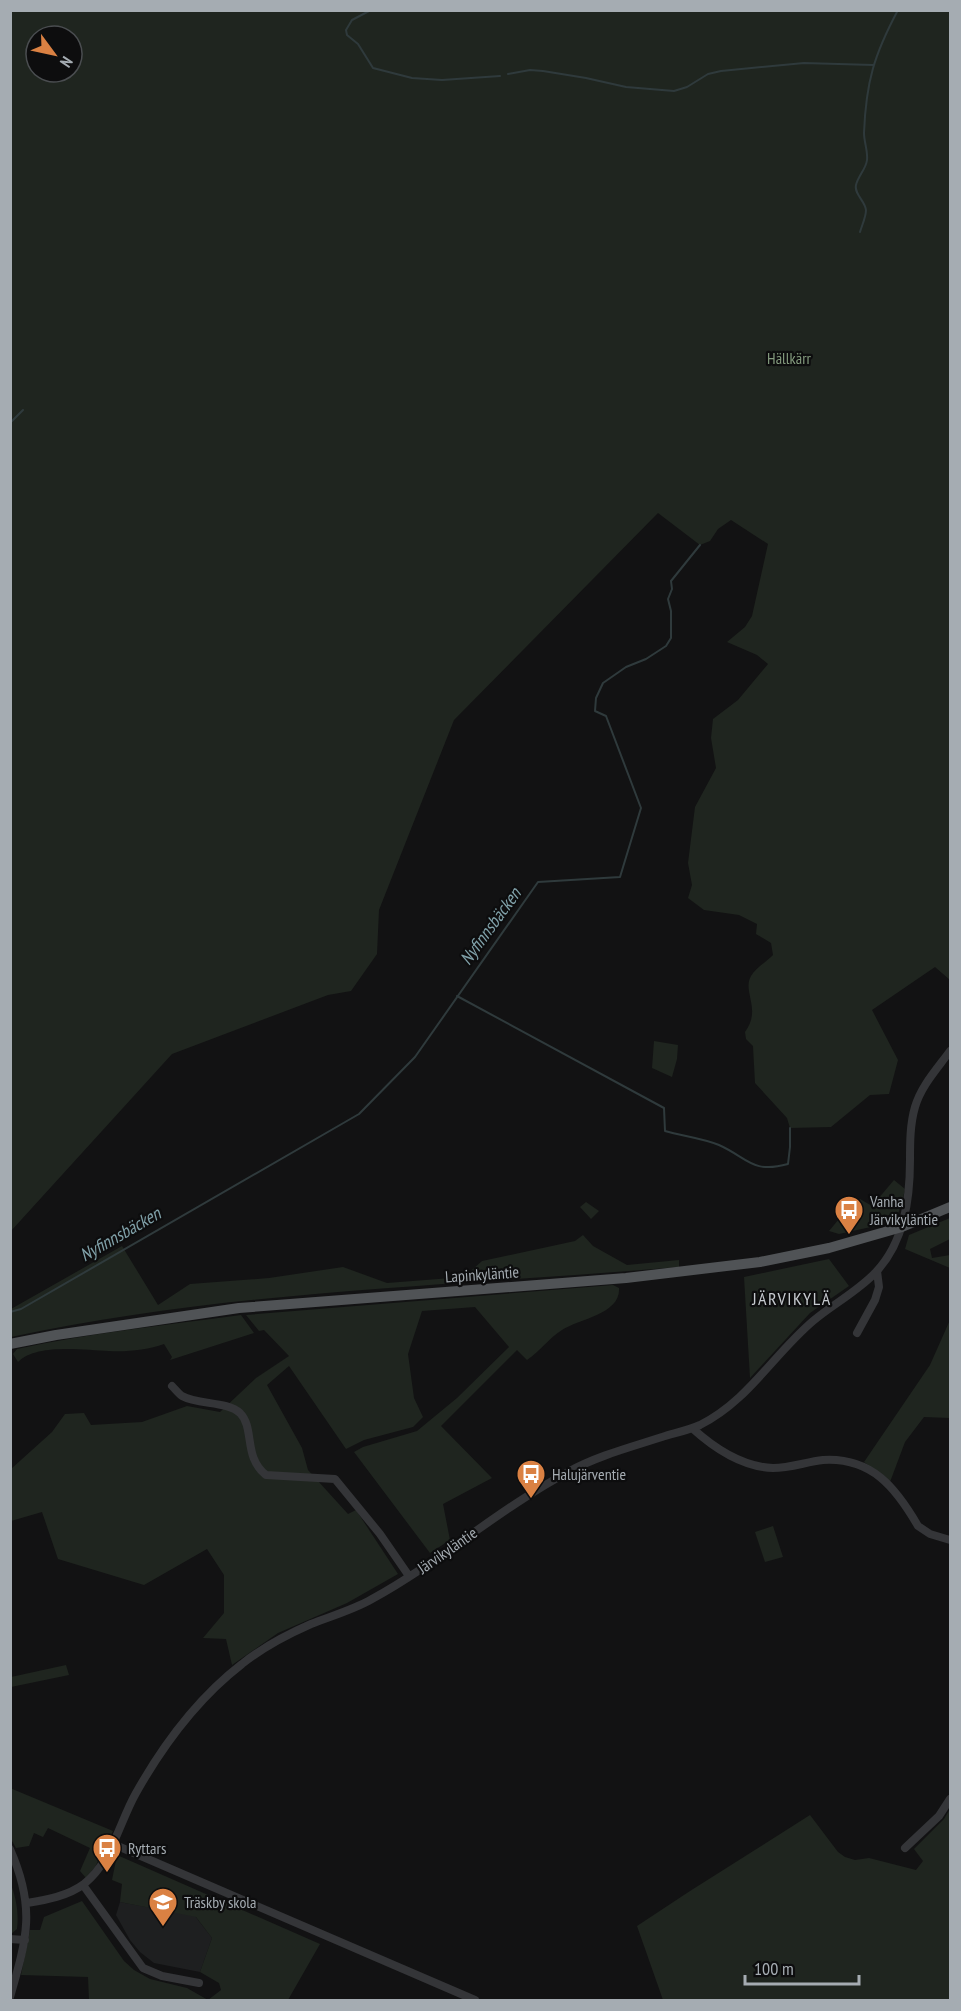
<svg xmlns="http://www.w3.org/2000/svg" width="961" height="2011" font-family="'PT Sans Narrow',sans-serif">
<style>
.built{fill:#1e1f20}
.green{fill:#1f251f;fill-rule:evenodd}
.lines{fill:none;stroke-linecap:round;stroke-linejoin:round}
.stream{stroke:#2f3a3c;stroke-width:2}
.minor{stroke:#343538;stroke-width:8}
.major{stroke:#505356;stroke-width:10}
.labels{text-anchor:middle;dominant-baseline:central;stroke-width:4.5;stroke-linejoin:round;paint-order:stroke}
.park-label{font-size:16px;fill:#849b7e;stroke:#0d0d0e}
.poi-label{font-size:16px;fill:#a5acb2;stroke:#0d0d0e;text-anchor:start}
.street-label{font-size:16px;fill:#a5acb2;stroke:#0d0d0e}
.water-label{font-size:18px;font-style:italic;fill:#80a1a9;stroke:#0d0d0e}
.neighbourhood-label{font-size:18px;letter-spacing:1.5px;fill:#c6cacf;stroke:#0d0d0e}
</style>
<rect width="100%" height="100%" fill="#121213"/>
<path class="built" d="M120,1902L195,1916L212,1938L200,1972L154,1963L140,1952L130,1940L116,1915Z"/>
<path class="green" d="M11,10L950,11V980L935,967L872,1010L898,1060L889,1094L870,1095L831,1127L790,1128L787,1118L755,1083L753,1046L746,1039L745,1032C762,1009 742,992 751,976C756,968 766,962 773,955L771,943L756,934L757,924L739,915L704,910L688,898L692,885L688,863L695,807L716,768L711,738L713,719L738,700L768,664L757,655L727,642L745,627L752,616L768,544L731,520L718,529L710,541L700,545L658,513L454,720L379,910L377,954L351,991L328,995L172,1054L11,1231ZM36,36H72V72H36Z
M654,1041L678,1045L677,1059L672,1077L652,1068Z
M894,1180L905,1189C902,1202 901,1215 889,1223L839,1234L829,1231L844,1213L860,1199L872,1206Z
M586,1202L599,1211L591,1219L580,1207Z
M950,1218V1239L930,1249L932,1258L950,1255V1268L905,1249L909,1235Z
M583,1235L593,1246L627,1265L679,1260V1267C456,1286 230,1290 11,1337V1309L122,1246L158,1305L190,1284L269,1278L343,1267L387,1283L464,1277L482,1261L575,1241Z
M829,1259L849,1286L810,1313L750,1378L744,1277Z
M613,1285L619,1288C621,1314 579,1319 562,1330C549,1338 540,1351 527,1360L517,1350L441,1426L492,1478L443,1504L450,1540L430,1553L354,1452L363,1447L417,1431L457,1398L509,1347L475,1307L422,1311L408,1354L414,1398L423,1417L413,1427L364,1440L346,1449L289,1366L267,1385L302,1448L308,1470L348,1514L356,1510L398,1574L347,1603L278,1633L232,1665L226,1639L203,1638L224,1613V1575L207,1549L144,1585L58,1559L42,1512L11,1521V1469L52,1432L65,1414L84,1413L91,1425L142,1422L187,1406L220,1412L256,1378L289,1356L264,1330L259,1331L246,1315Z
M241,1315L254,1333L170,1360L172,1357L164,1344C148,1350 126,1352 109,1351C84,1350 36,1343 18,1362L13,1354L17,1349C91,1333 166,1325 241,1315Z
M950,1320V1418L924,1417L905,1442L890,1482L864,1462L930,1365Z
M773,1526L783,1557L765,1562L755,1532Z
M66,1665L69,1675L11,1687V1677Z
M10,1788L113,1831L95,1867L86,1878L80,1871L90,1848L48,1828L43,1837L34,1833L29,1846L16,1848L11,1839Z
M950,1809V2000H663L637,1926L690,1891L810,1815L838,1852L845,1857L855,1860L869,1858L916,1870L923,1861L914,1849L944,1819Z
M117,1855L320,1944L288,2000H89L88,1977L21,1975L30,1930H40L44,1917L82,1901L124,1961L134,1970L150,1979L187,1988L208,2000L221,1990L219,1983L200,1972L212,1938L196,1917L120,1902L122,1884L112,1880Z
M10,1882C16,1897 19,1912 17,1929L11,1934Z"/>
<g class="lines">
<path class="stream" d="M371,10L352,20L346,30L347,35L358,44L373,68L412,78L442,80L500,76
M508,74L530,70L543,71L586,78L626,87L674,91L687,87L708,74L721,71L804,63L873,65
M860,232C862,225 866,217 866,210C865,201 854,194 856,185C858,176 866,169 867,160C868,151 864,142 864,133C866,82 874,55 898,10
M10,423L23,410
M457,996L664,1108L665,1131C682,1136 702,1138 719,1145C748,1158 752,1174 788,1164L790,1147V1128
M10,1312L21,1309L359,1114L415,1057L538,882L620,877L641,808L606,716L595,711L596,698L603,683L626,667L646,659L666,646L671,638V611L668,599L672,589L671,581L700,545"/>
<path class="minor" d="M857,1333L875,1300L879,1287L877,1271
M172,1386C175,1389 179,1394 182,1396C198,1405 227,1401 240,1413C255,1428 243,1457 266,1475L335,1479L380,1534L409,1576
M692,1428C714,1448 743,1467 773,1468C790,1468 806,1462 823,1460C872,1457 896,1488 918,1526L930,1534L950,1540
M113,1844L475,2000
M905,1848L939,1816L950,1799
M10,1849C36,1908 27,1938 10,1997
M83,1885L143,1968L162,1976L199,1983
M27,1903C46,1900 68,1896 84,1884C112,1862 119,1823 136,1793C163,1745 198,1698 242,1664C263,1647 286,1635 311,1624C331,1616 353,1610 372,1599C441,1561 499,1509 568,1472C597,1456 631,1447 662,1437C675,1433 689,1430 700,1425C748,1401 773,1355 813,1321C833,1304 857,1292 876,1272C904,1242 910,1200 910,1160C910,1143 910,1124 915,1107C921,1086 937,1069 950,1051
M10,1939L25,1940"/>
<path class="major" d="M10,1344L56,1335L239,1308L626,1278L760,1262L829,1248L902,1227L950,1207"/>
</g>
<defs>
<g id="bus-pin" transform="scale(1.5)"><path d="M0 17L-7.5 6A9.5 9.5 0 1 1 7.5 6Z" fill="#da8143" stroke="#0d0d0e"/><path d="M-5-6H5V4H4V6H2V4H-2V6H-4V4H-5ZM-3.5-4V0h7V-4ZM-3.5 1.2v1.5H-2V1.2ZM2 1.2v1.5H3.5V1.2Z" fill="#fff"/></g>
<g id="school-pin" transform="scale(1.5)"><path d="M0 17L-7.5 6A9.5 9.5 0 1 1 7.5 6Z" fill="#da8143" stroke="#0d0d0e"/><path d="M0-5L7-2L0 1L-7-2ZM-4 1L0 2.5L4 1V4Q0 6-4 4Z" fill="#fff"/></g>
</defs>
<g fill-rule="evenodd">
<use href="#bus-pin" x="849" y="1210"/>
<use href="#bus-pin" x="531" y="1474"/>
<use href="#bus-pin" x="107" y="1848"/>
<use href="#school-pin" x="163" y="1902"/>
</g>
<g class="labels">
<g class="park-label">
<text x="789" y="358">Hällkärr</text>
</g>
<g class="poi-label">
<text x="870" y="1201">Vanha<tspan x="870" dy="18">Järvikyläntie</tspan></text>
<text x="552" y="1474">Halujärventie</text>
<text x="128" y="1848">Ryttars</text>
<text x="184" y="1902">Träskby skola</text>
</g>
<g class="street-label">
<text transform="translate(482 1274) rotate(-4)">Lapinkyläntie</text>
<text transform="translate(447 1550) rotate(-35)">Järvikyläntie</text>
</g>
<g class="water-label">
<text transform="translate(490 926) rotate(-54)">Nyfinnsbäcken</text>
<text transform="translate(120 1234) rotate(-30)">Nyfinnsbäcken</text>
</g>
<g class="neighbourhood-label">
<text x="792" y="1298">JÄRVIKYLÄ</text>
</g>
</g>
<rect width="961" height="2011" fill="none" stroke="#a5acb2" stroke-width="24"/>
<g transform="translate(54 54) rotate(123)"><circle r="28" fill="#0d0d0e" stroke="#4a4d50" stroke-width="1.5"/>
<path d="M0-4.5L10 22L0 15L-10 22Z" fill="#da8143"/>
<text y="-9" font-size="16" font-weight="bold" text-anchor="middle" fill="#a5acb2">N</text>
</g>
<path d="M745 1975v9h114v-9" fill="none" stroke="#a5acb2" stroke-width="3"/>
<text x="754" y="1975" font-size="18" fill="#a5acb2" stroke="#0d0d0e" stroke-width="4.5" paint-order="stroke">100 m</text>
</svg>
